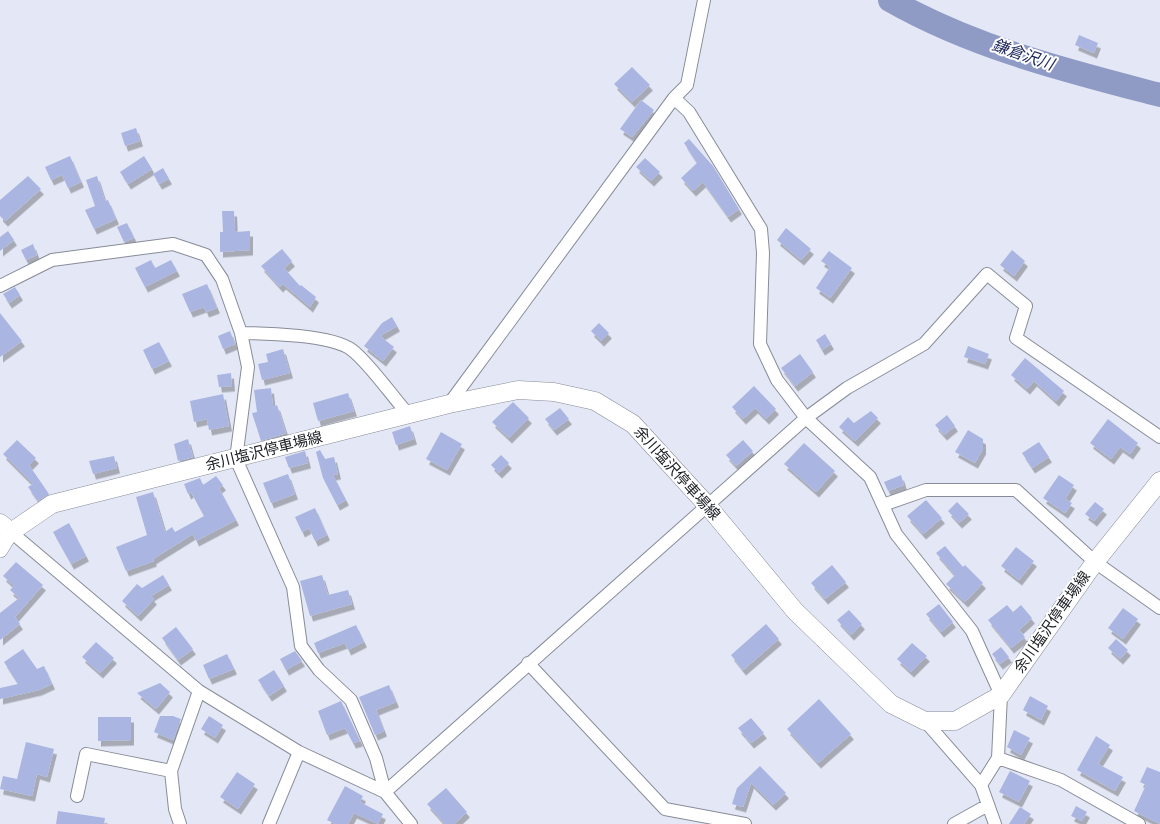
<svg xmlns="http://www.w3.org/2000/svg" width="1160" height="824" font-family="Signika,'Noto Sans JP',sans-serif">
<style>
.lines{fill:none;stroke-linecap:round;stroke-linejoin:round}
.river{stroke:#8f9bc5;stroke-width:24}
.building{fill:#aab6e1;filter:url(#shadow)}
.minor-casing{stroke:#888c98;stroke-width:14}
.tertiary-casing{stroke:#888c98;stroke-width:16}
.secondary-casing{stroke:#888c98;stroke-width:19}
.minor{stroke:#fff;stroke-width:12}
.tertiary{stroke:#fff;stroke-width:15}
.secondary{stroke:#fff;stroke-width:18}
.labels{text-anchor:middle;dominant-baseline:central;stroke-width:4;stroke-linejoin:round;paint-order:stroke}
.street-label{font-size:15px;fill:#191b20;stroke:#fff}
.water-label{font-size:16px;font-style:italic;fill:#1e275b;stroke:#fff}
</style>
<defs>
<filter id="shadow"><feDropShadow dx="3" dy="5.5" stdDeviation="0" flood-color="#0004"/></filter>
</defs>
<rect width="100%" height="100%" fill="#e4e8f6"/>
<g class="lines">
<path class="river" d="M890,0C974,48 1068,71 1160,95"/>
</g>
<path class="building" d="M1079,35L1098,43L1094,53L1075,45Z
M632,67L650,85L632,102L614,84Z
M641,100L654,110L632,137L620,129Z
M136,128L140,141L125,146L121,133Z
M689,139L713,166L739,209L728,217L703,182L693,191L681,178L697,163L684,143Z
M70,156L81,182L68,188L62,175L51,180L45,167Z
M144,156L152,169L128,184L120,172Z
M645,158L660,172L651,181L636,167Z
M163,168L169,179L159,184L153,174Z
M28,176L41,189L5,221L0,216V200Z
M97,176L105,201L108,200L116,219L94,229L85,210L95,206L86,180Z
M222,211H234L235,232L250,231V250L220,252V232H223Z
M127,223L134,238L124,242L117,227Z
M786,228L811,249L801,260L777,240Z
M8,231L14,240L0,251V237Z
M33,244L37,255L26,260L21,250Z
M282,249L292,261L284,268L300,286L301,285L316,297L310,307L283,284L280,287L261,266Z
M1012,250L1025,261L1014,276L1000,265Z
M829,251L852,268L830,298L816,288L830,267L821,261Z
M151,260L155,268L171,260L177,271L145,287L135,268Z
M207,284L217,308L206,312L204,307L190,312L182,294Z
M15,287L20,295L9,303L3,294Z
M0,313L22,341L0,357Z
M392,317L397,326L380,336L394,347L383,361L364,346L382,323Z
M599,323L609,333L601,341L591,331Z
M230,331L235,344L223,349L218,336Z
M825,334L831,344L822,350L816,340Z
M159,342L169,361L152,369L143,350Z
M968,346L989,354L985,364L964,357Z
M283,349L290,373L262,380L258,364L268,362L266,354Z
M800,354L813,372L795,386L781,368Z
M1025,358L1064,391L1056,401L1034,381L1027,389L1011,375Z
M231,373L232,386L219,387L217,375Z
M754,386L776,409L766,419L755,408L743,419L732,407Z
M271,388L273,407L277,405L286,433L261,441L252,413L257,412L254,390Z
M348,393L354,411L318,421L313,403Z
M223,394L229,426L209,430L207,419L194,422L190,401Z
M513,402L529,418L509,438L492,422Z
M560,408L569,419L554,430L545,419Z
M871,411L878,418L855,441L839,427L848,417L854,423Z
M947,415L955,426L944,435L935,425Z
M1108,419L1138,443L1130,454L1120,447L1111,459L1090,443Z
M410,426L414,439L396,445L392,432Z
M968,430L983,439V449L975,463L955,452Z
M441,432L462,444L447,470L426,459Z
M188,439L193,457L178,461L174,444Z
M17,440L36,458L29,465L49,494L38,501L28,487L33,484L3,454Z
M743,440L753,451L736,466L726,455Z
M1039,442L1049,457L1032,468L1022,453Z
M804,443L835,471L816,492L784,464Z
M320,450L325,459L334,457L338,474L333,475L346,500L337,505L323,478L316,452Z
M305,451L308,463L289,468L285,457Z
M501,455L509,463L499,473L491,465Z
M114,456L117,468L93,474L89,461Z
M288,474L295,494L271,503L263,483Z
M901,475L904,485L888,491L884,482Z
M1059,475L1074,485L1065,499L1072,503L1065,513L1043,498Z
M216,476L223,485L219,488L236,520L196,541L193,534L153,559L154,561L126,571L116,547L147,535L136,497L153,492L165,532L172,527L175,532L204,516L191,492L188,494L184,484L200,478L203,485Z
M926,500L942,518L923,534L907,516Z
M957,502L969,514L959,523L948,511Z
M1095,502L1104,509L1094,521L1085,514Z
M315,508L327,535L315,541L309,528L302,532L295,517Z
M69,523L86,556L71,564L53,532Z
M945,546L963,567L965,565L983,583L965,602L946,584L955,575L936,553Z
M1016,547L1034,561L1019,580L1001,566Z
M16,562L43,585L15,617L20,624L0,640V613L19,598L10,590L14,586L3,576Z
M832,565L846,582L825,599L811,583Z
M163,575L169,585L151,596L154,599L138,616L122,601L137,584L142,588Z
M322,575L328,595L348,590L352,604L310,616L300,581Z
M939,604L953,622L941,632L926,614Z
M1007,605L1013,612L1021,605L1032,618L1019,630L1025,637L1011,648L988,620Z
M1123,608L1138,619L1123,639L1108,628Z
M849,610L862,624L851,635L837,620Z
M766,624L779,639L743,670L731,655Z
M356,625L364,642L348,650L345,643L318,653L314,643Z
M176,627L193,649L178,660L162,638Z
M1116,639L1128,650L1120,659L1108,648Z
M96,642L114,658L100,673L82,657Z
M912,643L927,656L911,672L897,659Z
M1001,647L1009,657L1000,664L992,654Z
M23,649L37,669L44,666L52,684L39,690L0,699V688L18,684L4,662Z
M295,651L302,661L286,670L280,659Z
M227,654L234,669L209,679L203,665Z
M274,670L284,686L269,696L258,680Z
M160,683L170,692L156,709L137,693Z
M389,685L396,702L376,710L384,731L375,735L359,697Z
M1030,696L1048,706L1041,720L1023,710Z
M819,699L851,734L818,763L787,729Z
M341,701L360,741L353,743L345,728L327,735L318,711Z
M160,716H173L181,719L173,740L154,732Z
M209,716L223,725L215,738L201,729Z
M98,717H131V740L98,741Z
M751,718L764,733L751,743L738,728Z
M1014,730L1030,738L1021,755L1007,747Z
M1096,736L1110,745L1098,764L1123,777L1115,791L1077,770Z
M26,742L54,749L47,777L37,774L32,796L0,789L3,776L17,779Z
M760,766L786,793L773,805L751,783L743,807L732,804L737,788Z
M1147,767L1160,772V824L1134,811L1146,785L1140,782Z
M1010,771L1030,781L1019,802L999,792Z
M237,772L255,784L238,809L220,797Z
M345,786L363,796L360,802L383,814L378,824L354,813L348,824H335L327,820Z
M446,788L467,812L454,824H445L427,804Z
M1076,806L1087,812L1082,821L1071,816Z
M1020,807L1031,814L1024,824H1009Z
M58,811L105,818L104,824H56Z"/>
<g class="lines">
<g class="minor-casing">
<path id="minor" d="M674,98L689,112L761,229L763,253L760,344L777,380L806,418L870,477L896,534L972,631L1001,695L998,758L981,785
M0,286L52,260L173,244L206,255L222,279L241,333L248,367L236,459L293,587L301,646L319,670L351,700L376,758L385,792L411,824
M241,333C266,333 333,335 352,350C369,363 392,396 408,414
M449,404L674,98L687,85L704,0
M883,505L926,490H1016L1095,562L1160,608
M11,532L199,691L299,752L385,792
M528,663L665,809L745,824
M925,721L981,785L995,824
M998,758L1061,780L1139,824
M385,792L806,418L847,388L924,344L987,274L1026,306L1016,338L1160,437
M77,796L86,754L171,771
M180,824L175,809L171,771L199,691
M269,824L299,752
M954,824L988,805"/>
</g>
<g class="tertiary-casing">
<path id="tertiary" d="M0,550L11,532"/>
</g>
<g class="secondary-casing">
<path id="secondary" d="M0,523L11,532L52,504L449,404L518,390L554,392L595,401L633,424L707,505L795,611L891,704L925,721H955L1001,695L1095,562L1160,481"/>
</g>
<use href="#minor" class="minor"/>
<use href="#tertiary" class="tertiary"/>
<use href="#secondary" class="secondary"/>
</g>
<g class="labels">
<g class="street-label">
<text transform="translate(264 451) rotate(-14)">余川塩沢停車場線</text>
<text transform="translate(677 473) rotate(48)">余川塩沢停車場線</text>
<text transform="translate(1052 622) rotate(-55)">余川塩沢停車場線</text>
</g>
<g class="water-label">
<text transform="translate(1023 55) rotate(19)">鎌倉沢川</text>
</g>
</g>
</svg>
